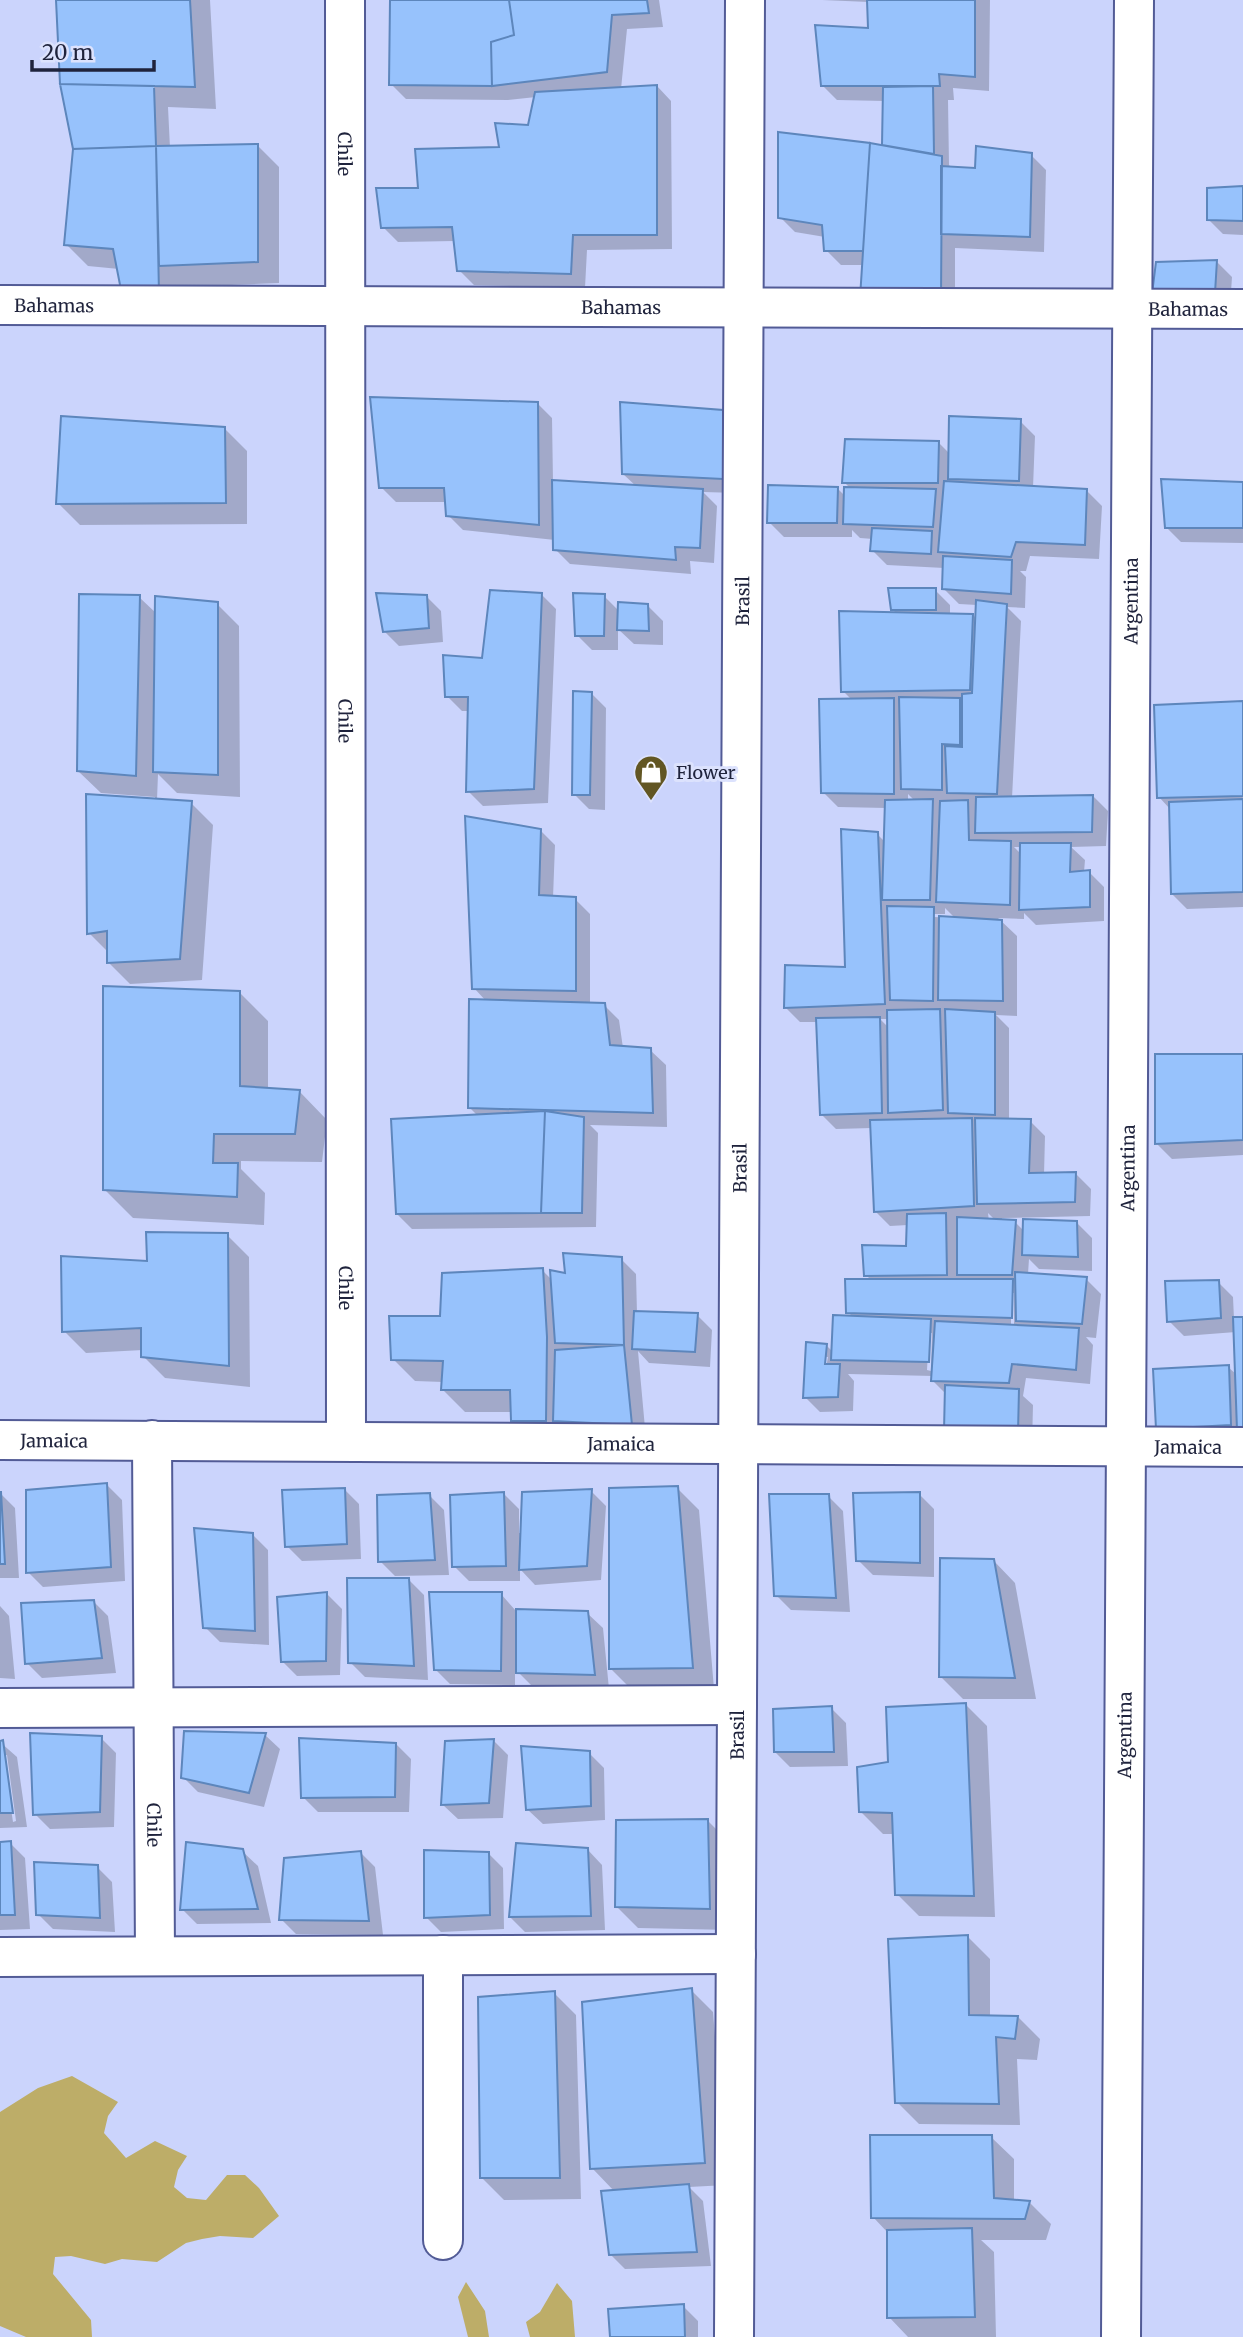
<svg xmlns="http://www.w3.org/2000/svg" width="1243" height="2337" font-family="Merriweather,serif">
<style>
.green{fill:#bdad68}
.shadow{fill:#0003;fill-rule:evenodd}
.building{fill:#97c2fc;stroke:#5d86bc;stroke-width:2}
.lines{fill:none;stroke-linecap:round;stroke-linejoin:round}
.street-casing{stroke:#525b96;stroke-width:42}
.street{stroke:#fff;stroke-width:38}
.labels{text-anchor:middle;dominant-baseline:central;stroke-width:6;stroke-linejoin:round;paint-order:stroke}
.street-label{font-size:18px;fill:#1f233c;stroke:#dce2fd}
.poi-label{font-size:18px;fill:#1f233c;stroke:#dce2fd;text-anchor:start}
</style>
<rect width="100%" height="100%" fill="#cbd4fc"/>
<path class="green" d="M72,2076L118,2102L108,2116L104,2133L126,2158L155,2141L187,2156L178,2170L174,2187L187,2198L206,2200L227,2175H245L259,2188L279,2216L253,2238L220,2236L202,2239L186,2243L157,2262L122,2259L105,2264L71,2256L55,2257L53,2274L91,2320L92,2337H26L0,2326V2112L38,2088Z
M466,2282L485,2311L489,2337H468L458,2297Z
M557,2283L572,2301L575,2337H530L526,2322L540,2312Z"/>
<path class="shadow" d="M58,0H210L216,109L168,107L170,148L257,145L279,167V283L181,287V316L119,269L88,266L66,244L74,149Z
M392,0H659L663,27L627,29L621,89L657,86L671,101L672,249L587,250L585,288L474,285L459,270L455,241L398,242L383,227L420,190L501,148L530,127L536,97L508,100L406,99L391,84Z
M822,0H990L989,91L953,88L954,100H948L949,165L952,169L976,170L1031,155L1046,170L1044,252L955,248V312L864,265H841L826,250L825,237L795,232L780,217V134L884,147L885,101L837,100L822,85L869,30V2Z
M1243,188V235L1223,234L1208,219Z
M1217,262L1232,277L1230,307L1169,308Z
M537,403L552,418L553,482L637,487L623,474L722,412L737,427V493L703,492L717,506L714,563L690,561L691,574L570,564L555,549V540L463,530L448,515L447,502H396L381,487Z
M1020,421L1035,436L1033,488L1087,491L1102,506L1099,559L1030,556L1026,571H1020L1026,577L1025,608L1007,607L1021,621L1012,798L1093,796L1108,811L1106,846L1071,847L1085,860L1084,872H1089L1104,887V921L1036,925L1024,913V919L998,918L1017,936V1016L996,1015L1009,1028V1121H1030L1045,1136L1044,1175L1076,1174L1091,1189L1090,1216L1002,1218V1221L1015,1222L1025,1232L1077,1223L1092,1238V1271L1039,1269L1029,1259L1028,1274L1086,1279L1101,1294L1096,1338L1086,1337L1093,1345L1090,1384L1026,1378L1023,1396L1033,1405L1032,1446L946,1394L933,1381V1376L848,1374L854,1381L853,1411L820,1412L805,1397L827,1346L833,1352L854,1318L848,1312L872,1281L866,1275L907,1248L908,1225L890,1226L875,1211L872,1128L836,1129L821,1114L818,1022H800L785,1007L847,969L877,834L885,842L886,808L838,807L823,792L852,700L843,691L897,614L892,609L935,590L950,605V615H973L977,619V605L959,604L944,589V568L887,565L872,550L873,539L860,538L852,530V537H784L769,522L838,489L846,497L851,489L844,482L939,443L950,454ZM908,794L915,801H908ZM1014,847H1022V855ZM945,908L955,918L934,917V914H945ZM880,1019H889V1028ZM988,1213L996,1221H989ZM1011,1293H1014V1326H1011ZM929,1333H932L931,1371L927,1370ZM824,1357H828L825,1373Z
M225,429L247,451V524L80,525L58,503Z
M1243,484V543L1181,542L1166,527Z
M541,594L556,609L548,803L483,806L468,791L470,711H462L447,696Z
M426,596L441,611L443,642L399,646L384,631Z
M604,596L619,611L648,606L663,621V645L634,644L618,629V650H592L577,635Z
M139,597L157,614L217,604L239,626L240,797L177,793L158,774L157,800L191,803L213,825L202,980L130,984L108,962L109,953L89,933L155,800V797L101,793L78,771Z
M591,693L606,708L605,810L589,809L574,794Z
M1243,703V907L1187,909L1172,894L1170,809L1159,797Z
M540,830L555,845L553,898L575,899L590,914V1004L604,1005L619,1020L623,1048L650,1050L666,1065L667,1127L590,1125L598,1133L596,1227L412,1229L397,1214L479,1117L470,1108L486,1001L474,988Z
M240,993L268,1021V1089L299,1091L327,1120L322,1162L241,1161V1169L265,1193L264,1225L133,1218L105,1190Z
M1243,1057V1155L1172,1159L1157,1144Z
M227,1235L249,1257L250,1387L165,1378L143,1356V1350L86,1353L64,1331L149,1263Z
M621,1259L636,1274L637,1313L697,1315L712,1330L710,1367L649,1363L638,1351L646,1439L535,1442L513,1420L512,1412H465L443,1390V1382L415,1381L393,1359L442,1318L542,1270L552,1280Z
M1218,1282L1233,1297L1234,1319H1243V1440L1172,1443L1228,1367L1237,1375L1236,1332L1184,1336L1169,1321Z
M107,1485L122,1500L125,1581L43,1587L28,1572Z
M677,1488L699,1510L714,1689L633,1691L611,1669Z
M344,1489L359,1504L361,1559L302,1561L287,1546Z
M591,1491L606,1506L601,1580L535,1585L520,1569V1581H469L454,1566L504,1494L519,1509V1533H522Z
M0,1493L15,1508L19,1578H0Z
M919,1494L934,1509V1577L873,1575L858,1560Z
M429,1495L444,1510L449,1575L395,1576L380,1561Z
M828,1496L843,1511L850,1612L791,1610L776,1595Z
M253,1535L268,1550L269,1645L220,1642L205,1627Z
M993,1560L1015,1583L1036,1699H963L941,1677Z
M409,1580L424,1595L428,1680L365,1677L350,1662Z
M327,1594L342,1609L340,1675L297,1676L282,1661Z
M501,1594L516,1611L587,1613L603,1628L609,1689L533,1687L515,1669V1685L450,1684L435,1669Z
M93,1601L108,1616L116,1673L42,1678L27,1663Z
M0,1606L9,1616L15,1679L0,1678Z
M965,1704L987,1726L995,1917L919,1916L897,1894L895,1834H883L861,1812L890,1764Z
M831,1708L846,1723L848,1766L790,1767L775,1752Z
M265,1735L280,1749L264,1807L198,1792L183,1777Z
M101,1738L116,1753L114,1827L50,1829L35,1814Z
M493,1740L508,1755L503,1818L458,1819L443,1805Z
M0,1742L17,1757L27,1827L0,1828ZM3,1755H7L16,1821L13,1822Z
M396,1744L411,1759L409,1812H318L303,1797Z
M589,1753L604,1768L605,1820L543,1824L528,1810Z
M708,1821L730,1843L731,1930L638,1928L616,1906Z
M0,1843H10L25,1858L30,1929L0,1930Z
M587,1849L602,1865L605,1930L525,1932L510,1917Z
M242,1851L258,1866L271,1923L197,1924L182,1909Z
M360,1852L375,1867L383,1935L296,1934L281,1919Z
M488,1853L503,1868L504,1929L441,1932L426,1917Z
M97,1867L112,1882L115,1932L53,1929L38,1914Z
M968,1937L990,1959V2017H1018L1040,2039L1037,2060L1017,2059L1020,2125L919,2124L897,2102Z
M691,1990L713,2012L727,2185L689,2187L703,2201L711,2266L625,2269L610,2254L615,2192L592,2168Z
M554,1993L576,2015L581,2199L504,2200L482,2178Z
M991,2137L1014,2159V2201L1029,2202L1051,2224L1046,2240H981L994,2252L996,2337H908L889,2317V2234L873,2217Z
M683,2306L698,2321V2337H612Z"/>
<path class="building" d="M56,0H190L195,87L60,84Z
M390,0H509L514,35L491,42L492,86L389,85Z
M509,0H647L649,13L612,15L607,72L492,86L491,42L514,35Z
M867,0H975V77L939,74L940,86H821L815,25L868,28Z
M60,84L154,86L156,146L73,149Z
M657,85V235H573L571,274L457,271L452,227L381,228L376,188H418L415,149L499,147L495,123L528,125L535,92Z
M933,86L934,154L882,145L883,87Z
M778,132L870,143L863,251H824L822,225L778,218Z
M870,143L942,156L941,298H860Z
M258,144V262L159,266L156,146Z
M156,146L159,294L122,295L113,249L64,245L73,149Z
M976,146L1032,153L1030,237L941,234V166L975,168Z
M1243,186V221L1207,220V188Z
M1217,260L1215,293L1152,294L1156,262Z
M370,397L538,402L539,525L446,516L444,488H379Z
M620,402L723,410V479L622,474Z
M61,416L225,427L226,503L56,504Z
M949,416L1021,419L1019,481L948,479Z
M845,439L939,441L938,483H842Z
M1161,479L1243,482V528H1165Z
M552,480L703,489L700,548L675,547L676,560L553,550Z
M944,481L1087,489L1085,545L1016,542L1011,557L938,552Z
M768,485L838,487L837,523H767Z
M844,487L936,489L933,527L843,524Z
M872,528L932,531L931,554L870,551Z
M943,556L1012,560L1011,594L942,589Z
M888,588H936V610H891Z
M490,590L542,593L534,789L466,792L468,697H445L443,655L482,658Z
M376,593L427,595L429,628L383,632Z
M573,593L605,594L604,636H575Z
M79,594L140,595L136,776L77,771Z
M155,596L218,602V775L153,772Z
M976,600L1007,604L997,794L947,793L945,746L962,747V694L972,693Z
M618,602L648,604L649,631L617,630Z
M839,611L973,614L970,690L841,692Z
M573,691L592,692L590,795H572Z
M899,697L960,698V745L942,744V790L901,789Z
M894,698V794L821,793L819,699Z
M1243,701V796L1157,798L1154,705Z
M86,794L192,801L180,959L107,963V931L87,934Z
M1093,795L1092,832L975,833L976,797Z
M933,799L930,900H882L885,800Z
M1243,799V892L1171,894L1169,802Z
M968,800L969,840L1011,841L1010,905L936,902L940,801Z
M465,816L541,829L539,895L576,897V991L472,989Z
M841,829L878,832L885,1004L784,1008L785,965L845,967Z
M1020,843H1071L1070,872L1090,870V907L1019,910Z
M887,906L934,907L933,1001L890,1000Z
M939,916L1002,920L1003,1001L938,1000Z
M103,986L240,991V1086L300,1090L295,1134H214L213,1163H238L237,1197L103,1190Z
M469,999L605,1003L610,1045L651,1048L653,1113L468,1108Z
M940,1009L943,1110L888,1113L887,1010Z
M945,1009L995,1012V1115L948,1113Z
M880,1017L882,1113L820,1115L816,1018Z
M1155,1054H1243V1140L1155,1144Z
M545,1111L541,1213L396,1214L391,1119Z
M545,1111L584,1117L582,1213H541Z
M972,1118L974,1206L874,1212L870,1120Z
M975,1118L1031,1119L1029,1173L1076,1172L1075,1202L977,1204Z
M946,1213L947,1275L864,1276L862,1245L906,1246L907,1214Z
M957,1217L1016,1220L1012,1275H957Z
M1023,1219L1077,1221L1078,1257L1022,1255Z
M146,1232L228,1233L229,1366L141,1357V1328L62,1332L61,1256L147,1261Z
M563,1253L622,1257L624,1345L555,1343L550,1270L565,1273Z
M543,1268L547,1337L546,1421H511L510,1390H441L443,1361L391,1360L389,1316H440L442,1273Z
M1015,1272L1087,1277L1082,1324L1016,1321Z
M845,1279H1013L1012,1318L846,1313Z
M1219,1280L1221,1318L1167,1322L1165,1281Z
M634,1311L698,1313L695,1352L632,1349Z
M833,1315L931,1319L929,1362L831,1360Z
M1233,1317H1243V1430H1237Z
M935,1321L1079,1328L1076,1370L1012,1364L1009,1383L931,1381Z
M806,1342L827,1344L825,1364H840L838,1397L803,1398Z
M624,1345L632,1425L553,1421L555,1350Z
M1229,1365L1231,1425L1156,1429L1153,1369Z
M945,1385L1019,1389L1018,1432L944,1431Z
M107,1483L111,1567L26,1573V1490Z
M678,1486L693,1668L609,1669V1488Z
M345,1488L347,1544L285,1547L282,1490Z
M592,1489L587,1566L519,1570L522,1492Z
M0,1492H1L5,1564H0Z
M504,1492L506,1566L452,1567L450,1495Z
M920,1492V1563L856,1561L853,1493Z
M430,1493L435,1560L378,1562L377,1495Z
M769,1494H829L836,1598L774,1596Z
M194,1528L253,1533L255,1631L203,1628Z
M940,1558L994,1559L1015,1678L939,1677Z
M347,1578H409L414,1666L348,1663Z
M327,1592L326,1661L281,1662L277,1597Z
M429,1592H502L501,1671L434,1670Z
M94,1600L102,1658L25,1664L21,1603Z
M516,1609L588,1611L595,1675L516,1673Z
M966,1703L974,1896L895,1895L892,1813L859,1812L857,1767L888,1762L886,1707Z
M832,1706L834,1752H774L773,1709Z
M184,1731L266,1733L249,1793L181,1778Z
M30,1733L102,1736L100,1812L33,1815Z
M299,1738L396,1743L395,1797L301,1798Z
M494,1739L489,1803L441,1805L445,1741Z
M3,1740L13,1813H0V1741Z
M521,1746L590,1751L591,1806L526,1810Z
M708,1819L710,1909L615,1907L616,1820Z
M11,1841L15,1915H0V1842Z
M186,1842L243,1849L258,1909L180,1910Z
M516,1843L588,1848L591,1916L509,1917Z
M424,1850L489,1852L490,1915L424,1918Z
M361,1851L369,1921L279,1920L284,1858Z
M34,1862L98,1865L100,1918L36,1915Z
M968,1935L969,2015L1018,2016L1015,2039L996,2037L999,2104L895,2103L888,1939Z
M692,1988L705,2163L590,2169L582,2002Z
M555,1991L560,2178H480L478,1997Z
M870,2135H992L994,2198L1030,2201L1025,2219L871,2218Z
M689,2184L697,2252L609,2255L601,2191Z
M972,2228L975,2317L887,2318V2230Z
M684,2304L685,2337H610L608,2309Z"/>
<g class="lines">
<g class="street-casing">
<g id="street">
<path id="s1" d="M345,0L346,1441"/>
<path id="s2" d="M0,305L1243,309"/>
<path id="s3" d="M0,1440L1243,1447"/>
<path id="s4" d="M152,1440L155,1956"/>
<path d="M0,1708L737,1705"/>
<path d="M443,1955V2240"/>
<path d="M0,1957L736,1954"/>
<path id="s5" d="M734,2337L745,0"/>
<path id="s6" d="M1121,2337L1134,0"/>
</g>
</g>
<use href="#street" class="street"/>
</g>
<defs>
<g id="shop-pin" transform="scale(1.75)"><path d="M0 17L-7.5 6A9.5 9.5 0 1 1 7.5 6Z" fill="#625623" stroke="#dce2fd"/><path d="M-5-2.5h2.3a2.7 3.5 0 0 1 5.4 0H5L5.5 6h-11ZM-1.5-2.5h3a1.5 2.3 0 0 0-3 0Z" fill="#fff"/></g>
</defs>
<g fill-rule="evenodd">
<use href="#shop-pin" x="651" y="772"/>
</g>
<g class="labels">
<g class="street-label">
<text stroke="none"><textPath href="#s1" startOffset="154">Chile</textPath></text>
<text stroke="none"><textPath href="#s2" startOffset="54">Bahamas</textPath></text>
<text stroke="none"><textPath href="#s2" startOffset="621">Bahamas</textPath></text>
<text stroke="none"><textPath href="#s2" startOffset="1188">Bahamas</textPath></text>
<text stroke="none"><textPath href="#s5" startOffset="1736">Brasil</textPath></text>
<text stroke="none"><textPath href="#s6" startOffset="1736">Argentina</textPath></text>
<text stroke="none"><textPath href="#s1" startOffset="721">Chile</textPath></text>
<text stroke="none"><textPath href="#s6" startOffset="1169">Argentina</textPath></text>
<text stroke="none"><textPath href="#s5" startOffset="1169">Brasil</textPath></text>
<text stroke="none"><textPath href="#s1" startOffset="1288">Chile</textPath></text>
<text stroke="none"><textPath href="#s3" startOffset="54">Jamaica</textPath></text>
<text stroke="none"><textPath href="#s3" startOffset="621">Jamaica</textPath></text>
<text stroke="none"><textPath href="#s3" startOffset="1188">Jamaica</textPath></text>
<text stroke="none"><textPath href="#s5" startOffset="602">Brasil</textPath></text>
<text stroke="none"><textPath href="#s6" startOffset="602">Argentina</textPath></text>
<text stroke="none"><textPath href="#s4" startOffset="385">Chile</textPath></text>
</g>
<g class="poi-label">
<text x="676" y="772">Flower</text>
</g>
</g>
<path d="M32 60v10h122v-10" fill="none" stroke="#1f233c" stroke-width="3.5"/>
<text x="42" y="60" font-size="21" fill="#1f233c" stroke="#dce2fd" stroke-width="5" paint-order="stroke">20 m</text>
</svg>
